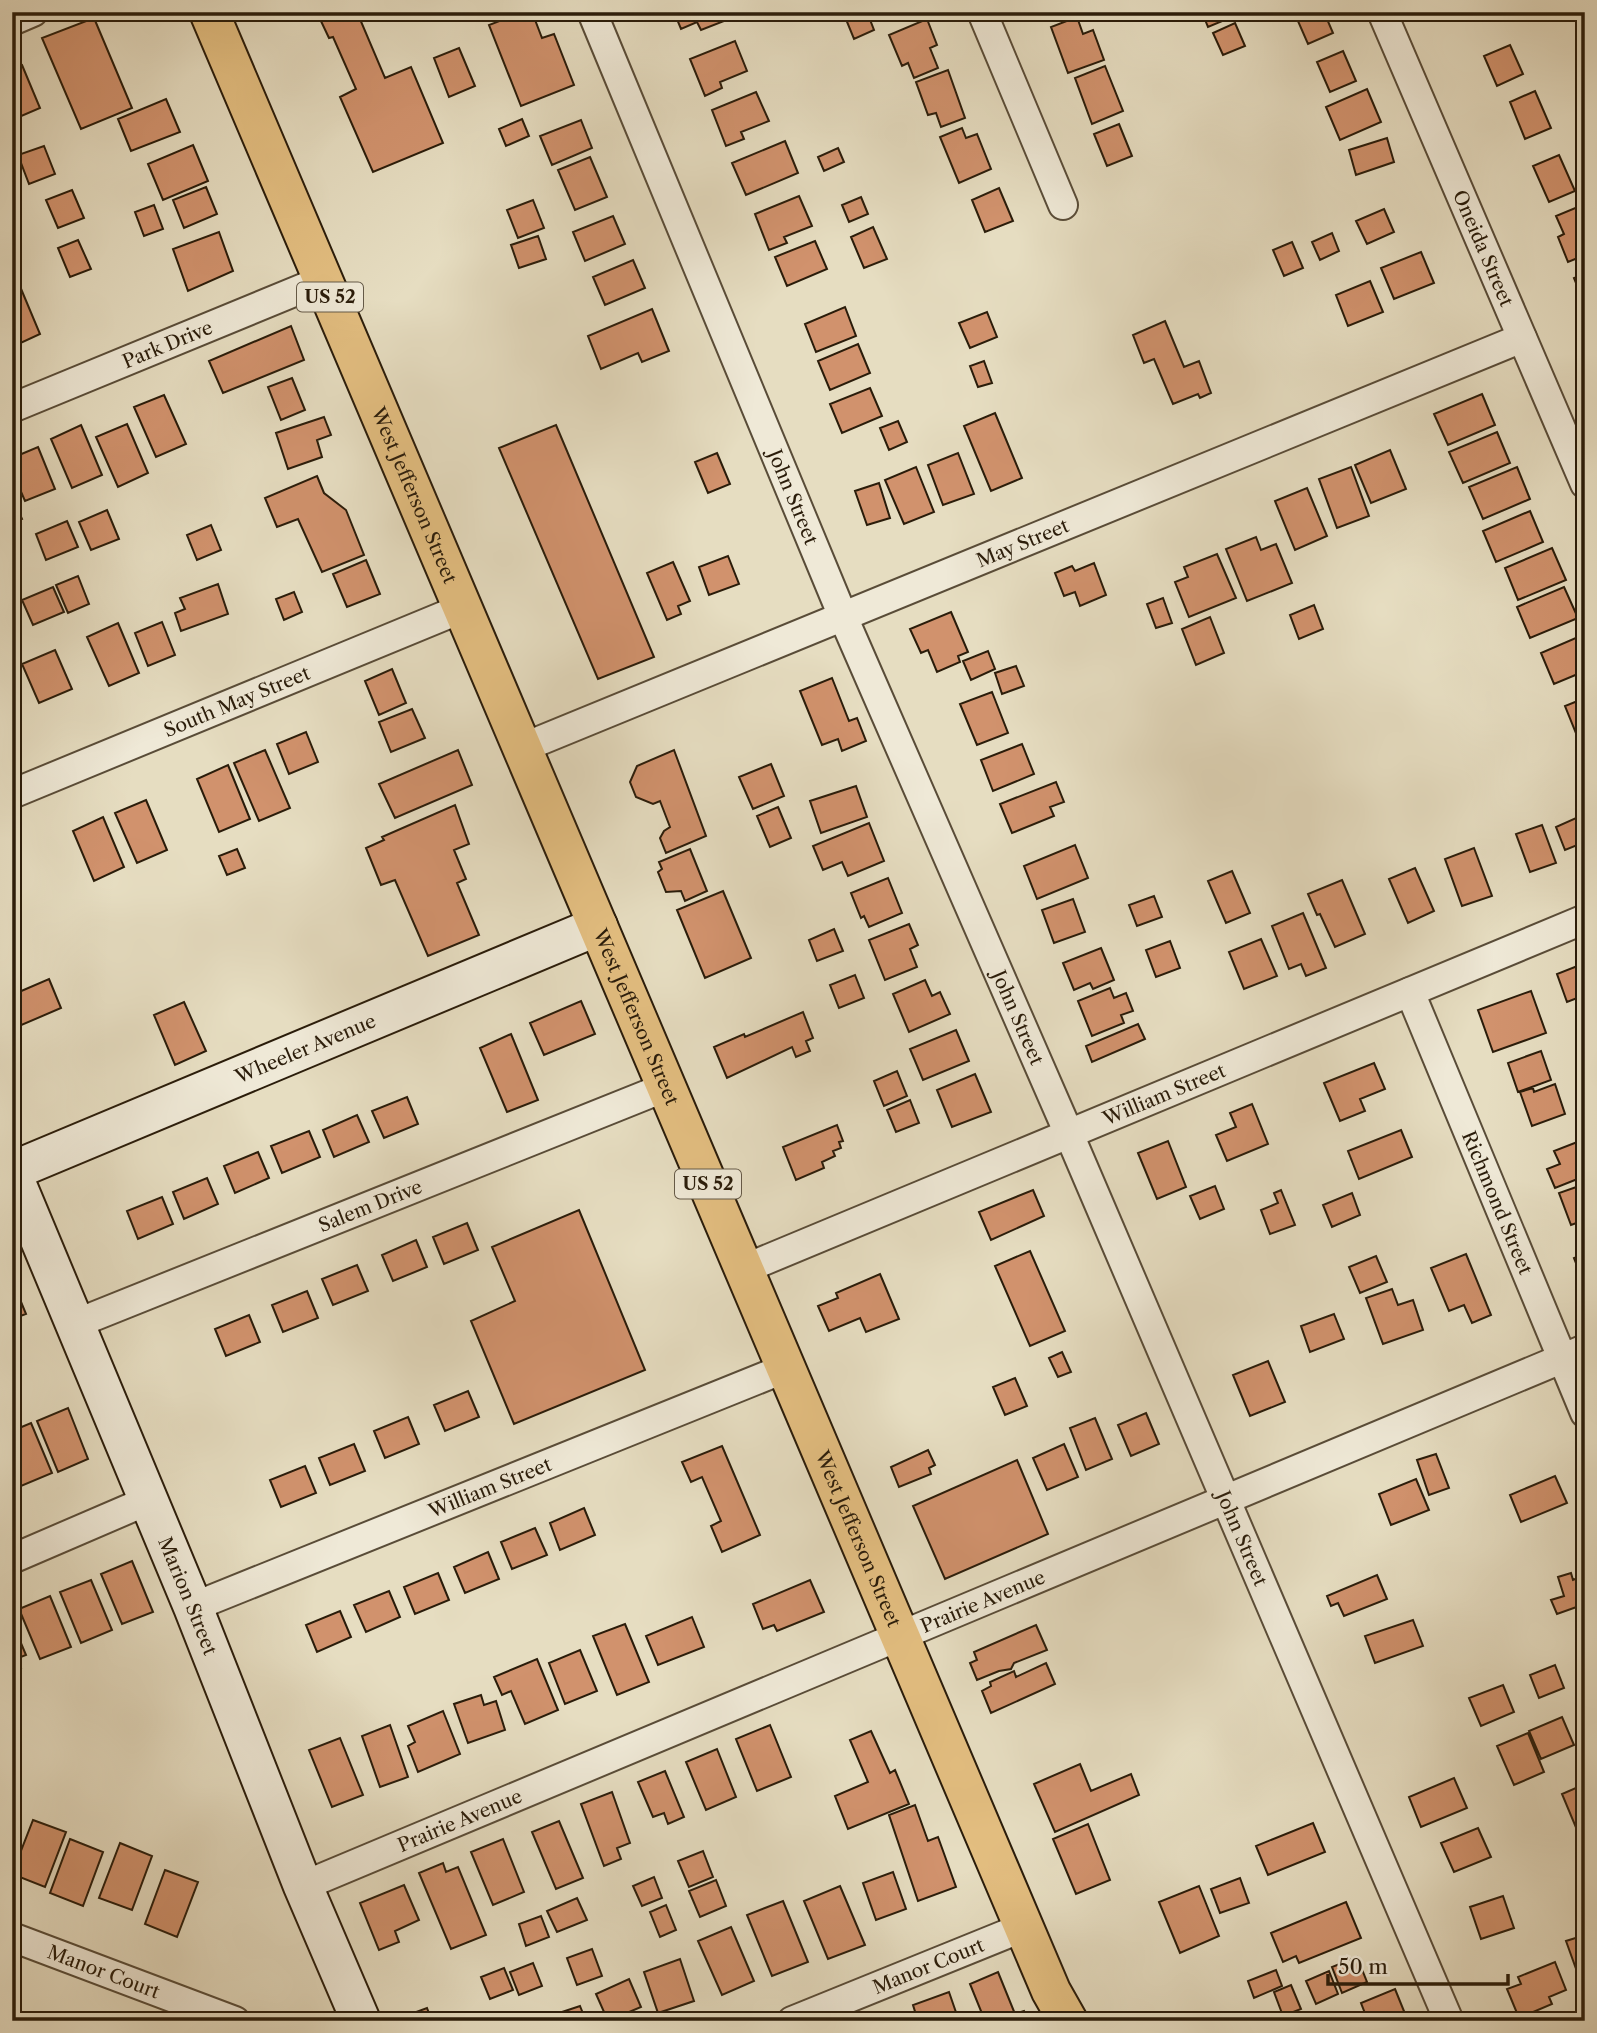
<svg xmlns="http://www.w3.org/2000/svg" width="1597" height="2033" font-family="'Libre Caslon Text',serif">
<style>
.building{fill:#d1926d;stroke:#2a1c0a;stroke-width:2}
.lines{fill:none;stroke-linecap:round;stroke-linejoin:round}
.street-casing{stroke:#594c38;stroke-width:32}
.secondary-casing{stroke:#2a1c0a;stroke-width:42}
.primary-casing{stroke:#2a1c0a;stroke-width:42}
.street{stroke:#efe9d7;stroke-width:28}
.secondary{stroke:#efe9d7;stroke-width:38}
.primary{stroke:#e3be80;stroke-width:38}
.labels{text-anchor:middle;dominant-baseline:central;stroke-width:7;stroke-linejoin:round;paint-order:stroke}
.shield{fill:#efe9d7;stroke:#655a48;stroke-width:2}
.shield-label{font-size:18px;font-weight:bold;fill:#2a1c0a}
.street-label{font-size:19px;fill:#2a1c0a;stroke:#efe9d7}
</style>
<rect width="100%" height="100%" fill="#e6ddc1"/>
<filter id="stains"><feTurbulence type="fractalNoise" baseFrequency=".00286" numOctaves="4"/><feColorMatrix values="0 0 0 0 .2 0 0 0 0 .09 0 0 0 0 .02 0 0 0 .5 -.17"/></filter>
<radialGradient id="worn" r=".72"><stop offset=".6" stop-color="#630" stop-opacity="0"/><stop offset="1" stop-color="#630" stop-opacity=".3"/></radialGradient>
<path class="building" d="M323,12H357L385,78L411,67L443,143L373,172L340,97L356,89L333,37L329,38L320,19L325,17Z
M523,12H532L542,38L554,34L574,85L521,106L489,25Z
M674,12H736L737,16L701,30L697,22L681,29Z
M843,12H867L874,30L854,39Z
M1202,12H1230L1232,17L1208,27Z
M1294,12H1324L1333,33L1308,44Z
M1077,17L1083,34L1093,30L1104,60L1068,73L1051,27Z
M94,18L132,108L81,129L42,38Z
M927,19L937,45L930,48L938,68L914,78L908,63L902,66L889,35Z
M1235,23L1245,46L1223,55L1213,33Z
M735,41L747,71L720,82L722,88L705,96L690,59Z
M1510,45L1523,74L1497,86L1484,56Z
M459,48L475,86L449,97L434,58Z
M1343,51L1356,81L1330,92L1317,62Z
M22,65L40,108L12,120V70Z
M1105,66L1123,111L1092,124L1075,78Z
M948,70L965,118L941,127L936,113L928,115L916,82Z
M1367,89L1381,122L1340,140L1326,107Z
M1535,91L1551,128L1525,139L1510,102Z
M756,92L769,121L741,132L744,139L726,146L712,110Z
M166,99L180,132L131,151L118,119Z
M522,119L529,136L506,146L499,129Z
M581,120L592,148L552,165L540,136Z
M1119,124L1132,156L1107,166L1094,134Z
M962,128L966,138L977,134L991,169L959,183L940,137Z
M1387,138L1394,162L1356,175L1349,150Z
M785,141L798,173L746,195L732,163Z
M193,145L208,181L163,200L148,164Z
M44,146L55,174L29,184L18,155Z
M838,148L844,162L824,171L818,157Z
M1559,155L1575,191L1549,202L1533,166Z
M590,157L607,197L575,210L558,170Z
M206,187L217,214L184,228L173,200Z
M999,188L1013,221L985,232L972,200Z
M72,190L84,218L58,228L46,200Z
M799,196L812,226L784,237L787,243L769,250L755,214Z
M861,197L868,214L849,222L842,205Z
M533,200L544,228L518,238L507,210Z
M1585,204V255L1568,262L1558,237L1564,234L1556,216Z
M154,205L163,229L144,236L135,212Z
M1384,209L1394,232L1367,244L1356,221Z
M613,216L625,244L585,261L573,232Z
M873,227L887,259L864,268L851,237Z
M219,232L233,271L188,291L173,249Z
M1332,233L1339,251L1320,260L1312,242Z
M538,236L546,259L519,268L511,245Z
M78,240L91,269L70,277L58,248Z
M815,241L827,269L787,286L775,257Z
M1292,242L1303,268L1284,276L1273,250Z
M1421,252L1434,283L1394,299L1381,268Z
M633,260L645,288L605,305L593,277Z
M1585,274V305L1574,278Z
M1370,281L1383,312L1348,326L1336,295Z
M19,284L40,334L12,347V287Z
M845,307L856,336L816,352L805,324Z
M652,309L669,351L642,362L638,353L601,369L588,336Z
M987,312L997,337L970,348L959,323Z
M1165,321L1184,367L1199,361L1211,393L1200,398L1198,394L1173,404L1154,359L1144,363L1133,335Z
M291,326L304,360L223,393L209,361Z
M858,344L870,373L830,390L818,361Z
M984,361L992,383L978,387L970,366Z
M292,378L305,410L281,420L268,387Z
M870,388L882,416L842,433L830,404Z
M1482,394L1495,425L1448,445L1434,414Z
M164,395L186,444L156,457L134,407Z
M995,413L1022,478L991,491L964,426Z
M324,417L331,435L317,440L322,457L288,469L276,433Z
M898,421L907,442L889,450L880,428Z
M127,424L148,473L118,487L96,437Z
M81,425L102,475L72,488L51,439Z
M556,425L654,657L598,679L499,448Z
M1497,432L1510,463L1463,483L1449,452Z
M38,447L55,489L25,501L12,471V458Z
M1390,450L1406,489L1371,503L1355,465Z
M717,453L730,484L708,493L695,462Z
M958,453L974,494L943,505L928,465Z
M916,467L934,512L904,524L885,480Z
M1351,467L1369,516L1337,528L1319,479Z
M1517,467L1530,499L1483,519L1469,487Z
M317,476L324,493L346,510L364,555L322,572L298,519L277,527L265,498Z
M879,483L890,518L867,525L855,491Z
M1307,488L1327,536L1295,550L1275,501Z
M12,496L22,519L12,523Z
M107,510L119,539L91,550L79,522Z
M1530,511L1543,542L1496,562L1483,531Z
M67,521L78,547L46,560L36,534Z
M211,525L221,550L197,560L187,535Z
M1256,537L1261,550L1276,544L1292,583L1247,601L1226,549Z
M1552,548L1566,580L1518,600L1505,568Z
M1217,554L1236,598L1189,617L1175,582L1188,577L1184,567Z
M728,556L739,584L709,595L699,567Z
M366,560L380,594L347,607L333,574Z
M673,562L690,601L678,606L681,614L667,620L647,573Z
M1094,563L1106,595L1080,606L1075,592L1064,596L1055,573L1072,566L1075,571Z
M78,576L89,604L68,613L56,585Z
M218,584L228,614L181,631L175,613L185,609L180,598Z
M53,587L64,612L33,625L22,600Z
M1564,587L1578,618L1530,638L1517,607Z
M294,592L302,612L284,620L276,599Z
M1163,598L1172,623L1156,628L1147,604Z
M1314,605L1323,629L1299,639L1290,615Z
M951,612L968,652L958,656L960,662L937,672L928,650L921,653L910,629Z
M1210,617L1224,653L1196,665L1182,629Z
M162,622L175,655L148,666L135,633Z
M118,623L139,673L109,686L87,637Z
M1585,634V671L1554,684L1541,653Z
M55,650L72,689L39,703L22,664Z
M988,651L995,669L971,680L963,661Z
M1016,666L1024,686L1002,694L995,673Z
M392,669L406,703L379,715L365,681Z
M832,678L849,721L857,718L866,741L842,751L838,739L822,745L800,691Z
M992,692L1008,733L977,745L960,704Z
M1585,698V753H1584L1565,706Z
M412,709L425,738L391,752L379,722Z
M306,732L318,762L289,774L277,744Z
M1022,744L1034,774L993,791L981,760Z
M265,750L290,808L259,821L234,763Z
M458,750L472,785L395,818L379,784Z
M674,750L706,836L666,853L660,838L664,831L670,827L660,801L653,804L636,797L630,782L637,766Z
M771,764L784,796L753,809L739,777Z
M228,765L250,819L219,832L197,779Z
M1056,782L1064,802L1050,807L1054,816L1012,833L1000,804Z
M856,786L867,817L821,833L810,801Z
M146,800L167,850L137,863L115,813Z
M455,805L469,844L454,850L466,879L457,883L479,935L428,956L395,880L381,885L366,848L384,840L382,837Z
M778,807L791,838L770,847L757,816Z
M103,817L124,867L94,881L73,831Z
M1576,818L1585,842L1565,850L1556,827Z
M869,823L884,861L848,876L842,862L823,870L813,846Z
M1542,825L1556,863L1530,872L1516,834Z
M1075,845L1088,878L1037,899L1024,866Z
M1474,848L1492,896L1462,906L1445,859Z
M237,849L245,868L227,875L219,856Z
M690,849L707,891L685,901L681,891L666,892L658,872L662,869L659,862Z
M1415,868L1434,911L1408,923L1389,879Z
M1232,871L1250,913L1226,923L1208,881Z
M888,878L902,913L869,927L864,916L861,918L851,893Z
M1342,880L1365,934L1335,947L1320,914L1317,915L1308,894Z
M723,891L751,958L705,978L677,910Z
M1154,896L1162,917L1137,926L1129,905Z
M1073,899L1085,932L1054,943L1042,910Z
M1303,913L1326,968L1306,976L1301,964L1289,969L1272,926Z
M909,924L918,945L910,949L917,967L885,980L869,940Z
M834,929L843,951L817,961L809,940Z
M1261,939L1277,976L1244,989L1229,952Z
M1170,941L1180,968L1156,977L1146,950Z
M1101,948L1114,980L1093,989L1090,983L1074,990L1063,963Z
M1585,963V995L1567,1002L1557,974Z
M855,975L864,998L839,1008L830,985Z
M49,979L61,1008L12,1029V995Z
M925,980L932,996L940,992L950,1014L909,1032L893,994Z
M1110,988L1114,998L1126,993L1133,1011L1121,1015L1124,1023L1092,1036L1078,1001Z
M1531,991L1546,1033L1493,1052L1478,1010Z
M581,1001L595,1034L544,1055L530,1023Z
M184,1002L206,1051L175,1065L154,1015Z
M803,1012L813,1038L806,1041L810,1051L796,1057L792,1047L727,1078L714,1047L744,1034L745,1037Z
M1138,1024L1145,1039L1092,1062L1086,1046Z
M956,1030L969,1061L923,1080L910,1049Z
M511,1034L538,1100L507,1112L480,1048Z
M1541,1051L1551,1080L1518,1092L1508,1063Z
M1374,1063L1385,1089L1360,1099L1365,1111L1340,1121L1324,1083Z
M897,1071L907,1096L884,1106L874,1081Z
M975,1074L991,1112L952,1127L937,1090Z
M1555,1084L1565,1114L1532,1126L1520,1092L1533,1088L1534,1092Z
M407,1097L418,1124L384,1138L372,1111Z
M910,1100L919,1123L896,1132L887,1110Z
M1252,1104L1268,1144L1227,1161L1216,1135L1236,1127L1230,1113Z
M357,1115L369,1142L334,1157L323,1130Z
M837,1125L843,1141L839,1142L841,1148L833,1151L835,1156L822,1162L824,1168L796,1180L783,1147Z
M1401,1130L1412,1157L1359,1179L1348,1151Z
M309,1131L320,1157L282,1173L271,1146Z
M1585,1139V1176L1555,1188L1547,1169L1560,1164L1554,1151Z
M1168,1141L1186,1187L1157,1199L1138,1153Z
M258,1152L269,1178L235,1193L224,1166Z
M207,1178L218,1204L184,1219L173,1192Z
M1585,1184V1220L1571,1225L1559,1193Z
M1215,1186L1224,1209L1200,1219L1190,1196Z
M1033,1190L1044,1216L991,1240L979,1212Z
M1281,1190L1295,1225L1270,1234L1261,1210L1278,1203L1274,1193Z
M1352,1193L1360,1215L1332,1227L1323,1205Z
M162,1197L173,1224L138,1239L127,1211Z
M579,1210L645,1370L514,1424L471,1321L515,1301L492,1247Z
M467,1223L478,1250L444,1264L433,1237Z
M416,1240L427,1267L393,1281L382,1255Z
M1030,1251L1065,1331L1030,1346L995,1266Z
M1466,1254L1491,1315L1472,1323L1464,1305L1449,1311L1431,1268Z
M1585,1254V1286L1574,1258Z
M1376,1256L1387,1282L1360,1293L1349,1267Z
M357,1265L368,1291L333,1305L322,1279Z
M880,1274L899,1319L866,1332L860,1318L829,1331L818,1306L838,1298L836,1293Z
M12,1280L26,1314L12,1319Z
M1392,1289L1398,1305L1413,1300L1423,1330L1383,1344L1366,1298Z
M307,1291L318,1318L283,1332L272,1305Z
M1334,1314L1344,1339L1310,1352L1301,1326Z
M249,1315L260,1342L226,1356L215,1329Z
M1062,1352L1071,1372L1058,1377L1049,1358Z
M1268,1361L1285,1402L1250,1416L1233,1375Z
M1015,1378L1027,1406L1005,1415L993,1387Z
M468,1391L479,1417L445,1431L434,1405Z
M68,1408L88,1459L58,1472L37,1421Z
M1146,1413L1159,1444L1131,1456L1118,1425Z
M408,1417L419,1444L385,1458L374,1431Z
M1095,1418L1112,1459L1086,1470L1070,1428Z
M31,1423L52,1473L21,1486L12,1465V1431Z
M354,1444L365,1471L330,1485L319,1458Z
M1064,1444L1078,1477L1047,1490L1033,1458Z
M722,1446L760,1535L722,1552L711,1526L721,1521L702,1477L691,1482L682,1462Z
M928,1450L935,1465L929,1468L931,1474L899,1487L891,1467Z
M1436,1454L1449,1488L1429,1495L1417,1460Z
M1017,1460L1048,1534L945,1579L913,1506Z
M305,1466L316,1493L281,1507L270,1480Z
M1555,1476L1567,1503L1521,1522L1510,1495Z
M1416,1479L1429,1510L1391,1525L1379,1494Z
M584,1508L595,1535L560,1550L550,1523Z
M535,1528L547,1555L512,1569L501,1542Z
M488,1552L499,1579L465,1593L454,1567Z
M132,1561L153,1612L122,1624L101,1574Z
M438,1573L449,1600L415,1614L404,1587Z
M1571,1573L1573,1580L1585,1575V1604L1557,1614L1551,1600L1564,1596L1558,1577Z
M1377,1575L1387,1599L1344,1616L1338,1603L1331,1606L1327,1596Z
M91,1580L112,1630L81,1643L60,1592Z
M810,1580L824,1612L777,1631L774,1625L763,1629L753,1604Z
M389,1591L400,1617L366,1632L354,1605Z
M50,1596L71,1647L40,1659L19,1609Z
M340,1611L351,1637L317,1652L306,1625Z
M692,1617L704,1647L658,1665L646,1636Z
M1413,1620L1423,1646L1375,1663L1365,1636Z
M12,1622L26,1655L18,1658L21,1668L12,1671Z
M625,1624L649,1682L617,1695L593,1636Z
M1036,1625L1047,1650L1014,1663L1011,1669L999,1671L977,1680L970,1663L977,1660L974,1652Z
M580,1650L597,1691L565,1704L549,1663Z
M537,1659L558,1710L525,1724L511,1691L502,1695L494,1677Z
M1046,1663L1055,1684L991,1713L982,1691L991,1686L990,1682L1014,1671L1016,1677Z
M1555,1665L1564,1688L1539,1698L1530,1675Z
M1503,1685L1514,1712L1481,1726L1469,1698Z
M481,1695L484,1705L496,1701L505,1730L468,1743L454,1704Z
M443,1711L460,1754L418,1772L408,1746L415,1742L408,1726Z
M1562,1717L1574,1745L1541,1759L1529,1731Z
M390,1725L408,1777L380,1787L362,1736Z
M770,1725L791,1777L757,1791L736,1739Z
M871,1731L890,1773L895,1770L909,1804L848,1829L835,1796L868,1782L850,1740Z
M1528,1733L1544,1772L1514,1785L1497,1746Z
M340,1738L363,1795L332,1807L309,1750Z
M717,1749L736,1797L706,1810L686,1762Z
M1080,1764L1091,1791L1131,1774L1139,1795L1055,1832L1034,1784Z
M665,1771L684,1817L668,1824L664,1813L653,1817L638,1782Z
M1454,1778L1467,1808L1421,1827L1409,1797Z
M1585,1784V1826L1577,1830L1562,1794Z
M612,1792L630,1843L617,1848L621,1859L604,1866L581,1804Z
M915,1805L928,1841L938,1837L956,1887L918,1901L889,1815Z
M33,1820L66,1832L45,1887L12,1874Z
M559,1821L583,1878L556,1889L532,1832Z
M1313,1823L1325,1852L1268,1875L1256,1846Z
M1088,1824L1110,1880L1076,1894L1053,1839Z
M1478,1828L1491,1857L1454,1872L1441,1843Z
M70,1839L103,1852L83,1906L50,1893Z
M503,1839L524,1892L493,1905L471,1852Z
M120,1843L152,1856L132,1910L99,1898Z
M703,1851L713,1877L689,1887L678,1861Z
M443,1863L446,1872L458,1867L486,1935L451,1949L419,1873Z
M165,1870L198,1882L177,1937L145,1924Z
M893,1872L906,1909L876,1920L863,1883Z
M654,1877L662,1898L642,1906L633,1886Z
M1240,1878L1249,1903L1220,1913L1211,1889Z
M716,1880L726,1906L700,1917L689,1891Z
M404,1885L419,1920L395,1931L399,1942L379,1950L360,1903Z
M840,1886L865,1945L828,1959L804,1901Z
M1199,1886L1219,1936L1180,1953L1159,1902Z
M1503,1896L1514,1928L1481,1939L1470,1907Z
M577,1898L587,1920L557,1932L547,1911Z
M783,1901L808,1962L772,1976L747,1915Z
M1346,1902L1361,1938L1299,1963L1296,1956L1283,1962L1271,1933Z
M666,1905L676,1930L660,1937L650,1912Z
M541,1916L549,1937L526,1946L519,1924Z
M731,1927L754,1981L722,1995L698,1941Z
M1585,1935V1991H1584L1566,1941Z
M592,1949L602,1976L577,1985L567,1958Z
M1357,1957L1367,1982L1342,1993L1332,1967Z
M680,1959L694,2001L658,2013L644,1972Z
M1555,1962L1566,1990L1549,1997L1552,2004L1519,2018L1507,1989L1521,1984L1518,1977Z
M533,1963L542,1986L519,1995L510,1972Z
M504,1968L513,1990L490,1999L481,1977Z
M1276,1970L1282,1986L1254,1998L1248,1981Z
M1329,1971L1338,1994L1316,2004L1306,1981Z
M998,1972L1015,2014L1024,2011L1028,2021H985L970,1984Z
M629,1979L641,2007L608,2021L596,1994Z
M1291,1985L1301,2009L1283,2016L1274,1992Z
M1395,1989L1408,2021H1368L1361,2003Z
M949,1992L959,2021H918L913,2005Z
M580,2006L586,2021H545L544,2018Z
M427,2008L432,2021H407L405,2016Z"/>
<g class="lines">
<g class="street-casing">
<g id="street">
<path id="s1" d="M592,12L844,619L1069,1134L1449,2021"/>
<path d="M982,12L1063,205"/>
<path id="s2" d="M1382,12L1585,484"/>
<path d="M12,21L33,12"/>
<path id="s3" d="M12,408L323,280"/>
<path id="s4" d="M522,748L1522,338"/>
<path id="s5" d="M12,794L463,608"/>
<path id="s6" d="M1410,992L1585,1413"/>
<path id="s7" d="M744,1269L1585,919"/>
<path id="s8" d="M75,1324L666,1087"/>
<path d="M12,1559L149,1500"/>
<path id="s9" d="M193,1607L786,1368"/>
<path id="s10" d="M303,1886L1585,1349"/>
<path id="s11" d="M12,1937L235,2021"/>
<path id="s12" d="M792,2021L1024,1927"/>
</g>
</g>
<g class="secondary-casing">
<g id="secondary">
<path id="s13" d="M12,1171L598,926"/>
<path id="s14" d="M12,1173L193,1607L303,1886L361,2021"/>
</g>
</g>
<g class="primary-casing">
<g id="primary">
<path id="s15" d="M209,12L1051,1991L1068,2021"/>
</g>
</g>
<use href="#street" class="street"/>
<use href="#secondary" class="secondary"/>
<use href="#primary" class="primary"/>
</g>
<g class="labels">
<g class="shield">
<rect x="297" y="282.5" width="66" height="29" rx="5"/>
<rect x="675" y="1169.5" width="66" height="29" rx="5"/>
</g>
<g class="shield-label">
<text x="330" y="297">US 52</text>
<text x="708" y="1184">US 52</text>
</g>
<g class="street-label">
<text stroke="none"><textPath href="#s2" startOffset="257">Oneida Street</textPath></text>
<text stroke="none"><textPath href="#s3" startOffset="168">Park Drive</textPath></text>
<text stroke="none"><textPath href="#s15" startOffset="525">West Jefferson Street</textPath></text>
<text stroke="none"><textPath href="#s1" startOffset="525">John Street</textPath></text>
<text stroke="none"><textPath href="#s4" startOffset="541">May Street</textPath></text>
<text stroke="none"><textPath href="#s5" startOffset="243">South May Street</textPath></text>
<text stroke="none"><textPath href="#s15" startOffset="1092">West Jefferson Street</textPath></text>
<text stroke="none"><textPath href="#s1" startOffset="1092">John Street</textPath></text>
<text stroke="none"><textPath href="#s13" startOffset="318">Wheeler Avenue</textPath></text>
<text stroke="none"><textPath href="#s7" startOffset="455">William Street</textPath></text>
<text stroke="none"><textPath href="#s6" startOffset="228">Richmond Street</textPath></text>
<text stroke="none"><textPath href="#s8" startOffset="318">Salem Drive</textPath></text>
<text stroke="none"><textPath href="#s9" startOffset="320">William Street</textPath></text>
<text stroke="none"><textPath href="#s1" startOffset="1659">John Street</textPath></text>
<text stroke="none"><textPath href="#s15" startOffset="1659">West Jefferson Street</textPath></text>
<text stroke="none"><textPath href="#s14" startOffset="458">Marion Street</textPath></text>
<text stroke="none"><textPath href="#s10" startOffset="737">Prairie Avenue</textPath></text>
<text stroke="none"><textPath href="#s10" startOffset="170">Prairie Avenue</textPath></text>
<text stroke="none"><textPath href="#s12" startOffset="147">Manor Court</textPath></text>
<text stroke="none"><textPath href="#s11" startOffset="98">Manor Court</textPath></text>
</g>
</g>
<rect width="1597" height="2033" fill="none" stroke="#e6ddc1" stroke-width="42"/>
<rect x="14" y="14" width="1569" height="2005" fill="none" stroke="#2a1c0a" stroke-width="3.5"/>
<rect x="21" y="21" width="1555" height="1991" fill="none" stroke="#2a1c0a" stroke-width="2"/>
<path d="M1328 1974v10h180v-10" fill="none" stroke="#2a1c0a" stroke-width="3.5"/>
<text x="1338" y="1974" font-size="21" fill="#2a1c0a" stroke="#efe9d7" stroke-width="5" paint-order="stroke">50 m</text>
<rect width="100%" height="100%" filter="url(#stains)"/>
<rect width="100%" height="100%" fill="url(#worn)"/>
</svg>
